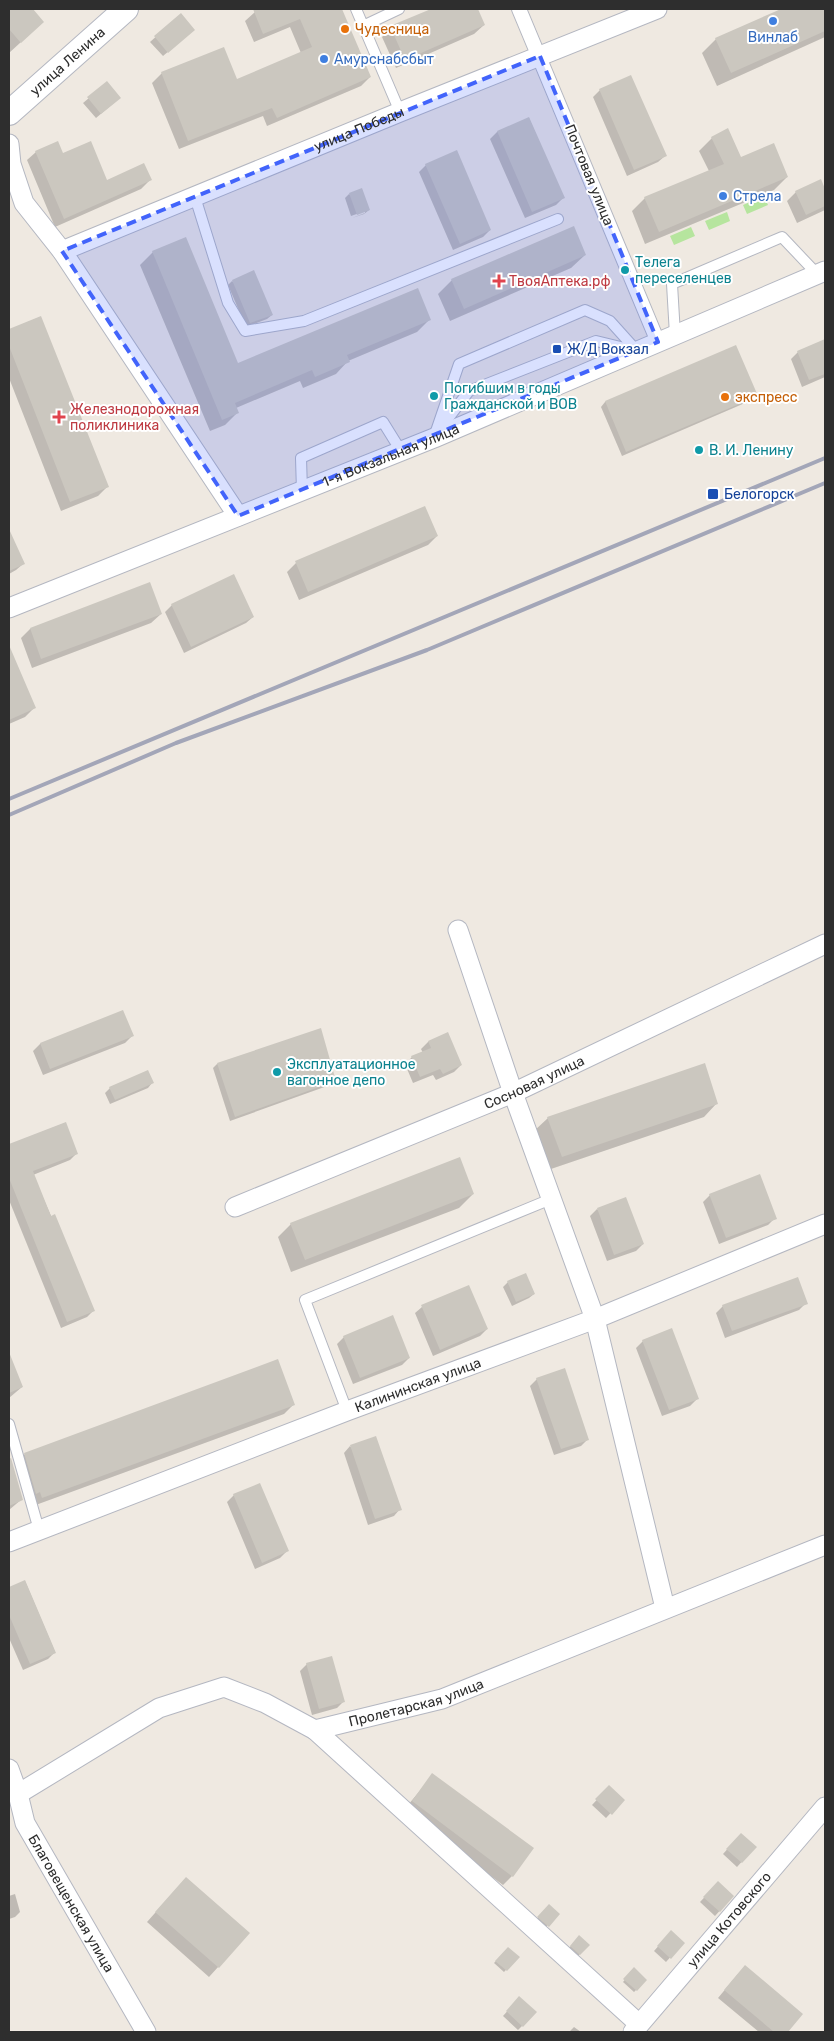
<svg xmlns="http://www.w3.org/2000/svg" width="834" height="2041" font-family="Rubik,sans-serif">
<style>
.green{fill:#b6e59e}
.shadow{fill:#0003}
.building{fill:#cbc7bf}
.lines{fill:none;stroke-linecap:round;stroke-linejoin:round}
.service-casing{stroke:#b4b7c1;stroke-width:12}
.pedestrian-casing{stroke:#b4b7c1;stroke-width:16}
.minor-casing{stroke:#b4b7c1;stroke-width:21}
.tertiary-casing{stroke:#b4b7c1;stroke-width:26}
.service{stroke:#fff;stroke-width:10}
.pedestrian{stroke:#fff;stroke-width:14}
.minor{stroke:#fff;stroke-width:19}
.tertiary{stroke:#fff;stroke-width:24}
.rail{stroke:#a3a6b8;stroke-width:4}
.marked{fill:#4264fb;fill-opacity:0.2;stroke:#4264fb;stroke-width:4;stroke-dasharray:10 6;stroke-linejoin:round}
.shop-dot{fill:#3f7fe0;stroke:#fff;stroke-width:2}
.food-dot{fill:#e8710a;stroke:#fff;stroke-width:2}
.culture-dot{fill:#0f9aa8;stroke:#fff;stroke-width:2}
.health-dot{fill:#e0444e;stroke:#fff;stroke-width:2}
.transit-dot{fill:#1a4fb4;stroke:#fff;stroke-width:2}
.labels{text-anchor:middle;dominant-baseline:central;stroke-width:4;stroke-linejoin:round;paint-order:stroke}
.food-label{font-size:14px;fill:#c56008;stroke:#fff;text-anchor:start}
.shop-label{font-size:14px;fill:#366cbe;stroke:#fff;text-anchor:start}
.street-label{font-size:14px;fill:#2e2e2e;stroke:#fff}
.culture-label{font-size:14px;fill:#0d838f;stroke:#fff;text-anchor:start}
.health-label{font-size:14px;fill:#be3a42;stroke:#fff;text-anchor:start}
.transit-label{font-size:14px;fill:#164399;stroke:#fff;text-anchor:start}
</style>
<rect width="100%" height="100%" fill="#efe9e1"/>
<path class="green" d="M764,196L768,205L747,214L743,205Z
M727,212L730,221L709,230L705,221Z
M691,227L695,236L674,245L670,236Z"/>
<path class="shadow" d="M9,9H31L43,22L9,53Z
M263,9H341L370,77L361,86L267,126L263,116L179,149L152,83L162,73L236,81L301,53L290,27L254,42L245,21L255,12Z
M435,9H477L484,25L474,34L396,68L382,37L391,28Z
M784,9H825V37L717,86L702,53L716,39Z
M180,15L189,34L163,56L150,42Z
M107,83L115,102L96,118L83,103Z
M600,90L665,156L658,162L627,176L593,97Z
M529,118L563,198L556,205L525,218L490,139L497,132Z
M712,138L740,158L787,177L774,190L645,244L632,211L645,198L709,171L699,151Z
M36,152L63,155L107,181L150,180L141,189L55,227L27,160Z
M426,165L490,230L483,237L453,250L419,172Z
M825,188V210L797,223L787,201L796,192Z
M349,194L369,210L364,214L352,218L365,213V211L351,216L345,198Z
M153,252L237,365L429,320L417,332L348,361L336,374L303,388L300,381L236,408L237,413L225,425L210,431L140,265Z
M585,255L571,268L450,321L438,294L452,280Z
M232,281L272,315L267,319L246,327L228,285Z
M40,317L107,487L98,496L61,511L9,378V330Z
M825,341V377L802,387L791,359L798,352Z
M736,347L756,396L752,400L622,456L601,407L605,402Z
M10,534L23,564L16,570L9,574Z
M437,536L428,545L299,600L287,572L296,563Z
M172,605L253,617L246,623L184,653L165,612Z
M161,614L151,623L32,668L21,638L30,629Z
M11,652L34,708L25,717L9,724V653Z
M122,1012L132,1036L125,1043L43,1075L33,1051L40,1044Z
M447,1034L461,1065L454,1072L436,1080L433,1075L413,1083L405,1064L412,1057L423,1053L421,1049L428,1042Z
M217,1064L335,1080L330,1085L230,1121L213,1068Z
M152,1083L148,1088L110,1104L105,1093L110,1088Z
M717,1103L704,1117L548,1170L534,1131L548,1118Z
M65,1123L77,1153L70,1160L33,1175L93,1311L87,1317L61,1328L9,1200V1145Z
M473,1194L459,1208L291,1272L278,1237L291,1224Z
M710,1195L775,1218L768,1225L719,1244L703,1202Z
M597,1209L643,1244L636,1251L607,1261L590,1216Z
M508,1282L534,1294L529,1298L512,1306L503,1287Z
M806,1303L799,1310L725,1338L716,1313L723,1306Z
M422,1307L487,1329L480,1336L433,1356L415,1313Z
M344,1337L409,1358L402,1365L353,1384L337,1344Z
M643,1341L697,1399L690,1406L662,1416L636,1348Z
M17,1374L22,1387L9,1398V1377Z
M537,1379L588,1439L581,1446L554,1455L530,1386Z
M294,1404L284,1414L33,1506L16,1463L25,1454Z
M350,1446L400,1509L394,1516L368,1525L344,1453Z
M9,1460H11L22,1499L9,1510Z
M234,1495L287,1551L280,1558L255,1569L227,1502Z
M25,1581L55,1652L48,1659L23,1670L9,1638V1588Z
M307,1664L344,1701L337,1708L312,1715L300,1671Z
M433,1775L512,1876L503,1885L403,1811Z
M609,1787L623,1800L606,1818L592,1805Z
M741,1834L755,1847L737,1867L723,1854Z
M186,1878L248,1934L209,1977L147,1922Z
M718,1883L733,1896L715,1916L700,1902Z
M15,1894L20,1912L15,1917L9,1919V1896Z
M549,1906L558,1914L543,1930L534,1922Z
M671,1932L683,1943L666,1962L654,1951Z
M579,1937L588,1945L578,1956L569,1948Z
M508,1948L518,1957L504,1972L494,1963Z
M634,1969L646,1980L634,1992L623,1982Z
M738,1974L801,2014L786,2032H759L718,1998Z
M519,1998L522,2026L518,2030L503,2016Z
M574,2027L581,2032H569Z"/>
<path class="building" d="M9,9H33L44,22L21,43L9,29Z
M253,9H342L371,77L277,118L272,108L188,141L161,72L224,47L237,79L312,47L300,19L263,34Z
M431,9H478L485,25L405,60L390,26Z
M781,9H825V31L731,73L715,38Z
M181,13L195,30L168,53L154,36Z
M631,75L667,156L634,170L599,89Z
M107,81L121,98L101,114L87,97Z
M529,117L565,198L532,212L497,131Z
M728,128L741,157L774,143L788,177L659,232L644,197L724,164L711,137Z
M58,141L63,153L91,141L107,180L144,163L152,180L64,219L35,151Z
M457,150L491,230L460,244L425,164Z
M821,179L825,189V206L806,215L795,191Z
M362,188L370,210L357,215L349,193Z
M574,226L586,255L464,309L451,279Z
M186,237L238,363L418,288L431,320L347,355L350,362L315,377L312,370L235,403L239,413L222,420L152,251Z
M254,270L273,315L250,323L232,280Z
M41,316L109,487L70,502L9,346V329Z
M825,339V374L809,380L797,351Z
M736,345L758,396L626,452L605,401Z
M425,506L438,536L308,592L295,561Z
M9,529L25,564L9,571Z
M234,574L254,617L191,647L171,604Z
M150,582L162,614L41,659L30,628Z
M9,645L36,708L9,720Z
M123,1010L134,1036L50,1069L40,1043Z
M321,1028L336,1081L235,1117L217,1063Z
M448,1032L462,1065L443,1074L440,1069L420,1077L411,1056L431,1048L428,1041Z
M705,1063L718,1104L562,1157L547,1117Z
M148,1070L154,1083L115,1100L109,1087Z
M66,1122L78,1154L33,1171L51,1216L55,1214L95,1311L67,1322L9,1178V1144Z
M460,1157L474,1194L305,1260L290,1223Z
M760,1174L777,1219L726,1238L709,1194Z
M626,1197L644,1244L614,1255L597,1208Z
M526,1273L535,1294L516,1302L507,1281Z
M798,1277L808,1304L732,1331L722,1305Z
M469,1285L488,1329L440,1350L421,1305Z
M393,1315L410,1358L360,1378L343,1336Z
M672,1328L699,1399L669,1410L642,1340Z
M9,1352L23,1387L9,1393Z
M278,1359L295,1405L42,1498L40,1492L36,1494L24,1453Z
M565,1368L589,1440L561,1449L536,1378Z
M376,1436L402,1510L375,1519L350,1445Z
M11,1458L23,1500L9,1506V1459Z
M260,1483L289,1551L262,1563L233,1494Z
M25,1580L56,1653L30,1664L9,1615V1587Z
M332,1656L345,1702L319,1709L306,1663Z
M432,1773L534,1848L513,1877L412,1801Z
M609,1785L625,1800L612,1815L595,1799Z
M741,1833L757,1847L742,1863L726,1849Z
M186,1877L250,1933L219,1968L155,1912Z
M718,1881L734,1896L720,1912L703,1897Z
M549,1904L560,1914L549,1927L537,1917Z
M671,1930L685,1943L671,1959L657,1946Z
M579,1935L590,1945L580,1955L570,1946Z
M508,1947L520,1957L507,1971L495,1961Z
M745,1965L803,2014L788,2032H774L724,1990Z
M634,1967L647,1980L637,1991L623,1979Z
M519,1996L537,2012L523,2027L506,2011Z"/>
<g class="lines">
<g class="service-casing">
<path id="service" d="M356,9L400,112
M363,26L399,9
M195,197L228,303L245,331L304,321L558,219
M675,335L672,284L782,237L818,275
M440,429L469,391L596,341L633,350
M434,437L459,364L585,310L610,321L637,351
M302,491L301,458L383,422L401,451
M347,1411L305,1300L551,1199
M9,1424L39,1530"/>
</g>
<g class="pedestrian-casing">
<path id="pedestrian" d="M519,9L658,342"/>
</g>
<g class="minor-casing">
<g id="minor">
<path d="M9,144L11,164L24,203L62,251L238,516"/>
<path id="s1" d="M62,251L400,112L657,9"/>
<path id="s2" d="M9,608L434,438L825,271"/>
<path d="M458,930L513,1093L595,1319L665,1608"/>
<path id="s3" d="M235,1207L513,1093L825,944"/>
<path id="s4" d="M9,1542L347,1411L595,1319L825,1224"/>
<path d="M315,1730L639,2024"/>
<path id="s5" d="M9,1769L18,1794L25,1823L146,2032"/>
<path id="s6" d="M18,1794L159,1708L224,1687L265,1703L315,1730L442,1699L825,1545"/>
<path id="s7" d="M633,2032L825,1807"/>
</g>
</g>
<g class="tertiary-casing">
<g id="tertiary">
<path id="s8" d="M9,113L126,9"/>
</g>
</g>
<use href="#service" class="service"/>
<use href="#pedestrian" class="pedestrian"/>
<use href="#minor" class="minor"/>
<use href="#tertiary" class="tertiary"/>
<path class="rail" d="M9,799L825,458
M9,815L176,743L427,650L825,483"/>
</g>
<path class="marked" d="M540,56L658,342L238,516L62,251Z"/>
<g class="shop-dot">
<circle cx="773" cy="21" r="5"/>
<circle cx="324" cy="59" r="5"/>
<circle cx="723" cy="196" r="5"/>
</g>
<g class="food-dot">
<circle cx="345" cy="29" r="5"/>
<circle cx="725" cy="397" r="5"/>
</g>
<g class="culture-dot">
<circle cx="625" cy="270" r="5"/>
<circle cx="434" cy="396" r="5"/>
<circle cx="699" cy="450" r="5"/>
<circle cx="277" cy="1072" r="5"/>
</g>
<g class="health-dot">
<path d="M496.5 273.5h5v5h5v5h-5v5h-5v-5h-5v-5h5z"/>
<path d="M56.5 409.5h5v5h5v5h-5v5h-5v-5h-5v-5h5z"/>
</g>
<g class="transit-dot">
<rect x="552" y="344" width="10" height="10" rx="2.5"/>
<rect x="707" y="488" width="12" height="12" rx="2.5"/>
</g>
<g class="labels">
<g class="food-label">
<text x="355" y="29">Чудесница</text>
<text x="735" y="397">экспресс</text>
</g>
<g class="shop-label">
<text x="773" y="37" text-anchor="middle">Винлаб</text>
<text x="334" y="59">Амурснабсбыт</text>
<text x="733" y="196">Стрела</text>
</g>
<g class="street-label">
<text stroke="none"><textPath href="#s8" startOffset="78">улица Ленина</textPath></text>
<text stroke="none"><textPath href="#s1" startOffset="321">улица Победы</textPath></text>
<text transform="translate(589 175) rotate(68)">Почтовая улица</text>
<text stroke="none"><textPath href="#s2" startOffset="411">1-я Вокзальная улица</textPath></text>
<text stroke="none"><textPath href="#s3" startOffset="324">Сосновая улица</textPath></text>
<text stroke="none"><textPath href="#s4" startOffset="438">Калининская улица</textPath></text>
<text stroke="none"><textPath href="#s6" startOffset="439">Пролетарская улица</textPath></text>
<text stroke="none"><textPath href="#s5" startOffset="149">Благовещенская улица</textPath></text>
<text stroke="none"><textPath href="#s7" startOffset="148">улица Котовского</textPath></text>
</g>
<g class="culture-label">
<text x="635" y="262">Телега<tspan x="635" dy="16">переселенцев</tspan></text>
<text x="444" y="388">Погибшим в годы<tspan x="444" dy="16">Гражданской и ВОВ</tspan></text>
<text x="709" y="450">В. И. Ленину</text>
<text x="287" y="1064">Эксплуатационное<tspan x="287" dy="16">вагонное депо</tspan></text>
</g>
<g class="health-label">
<text x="509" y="281">ТвояАптека.рф</text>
<text x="70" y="409">Железнодорожная<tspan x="70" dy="16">поликлиника</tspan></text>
</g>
<g class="transit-label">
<text x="567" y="349">Ж/Д Вокзал</text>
<text x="724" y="494">Белогорск</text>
</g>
</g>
<rect width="834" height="2041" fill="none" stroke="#2e2e2e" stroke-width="20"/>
</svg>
